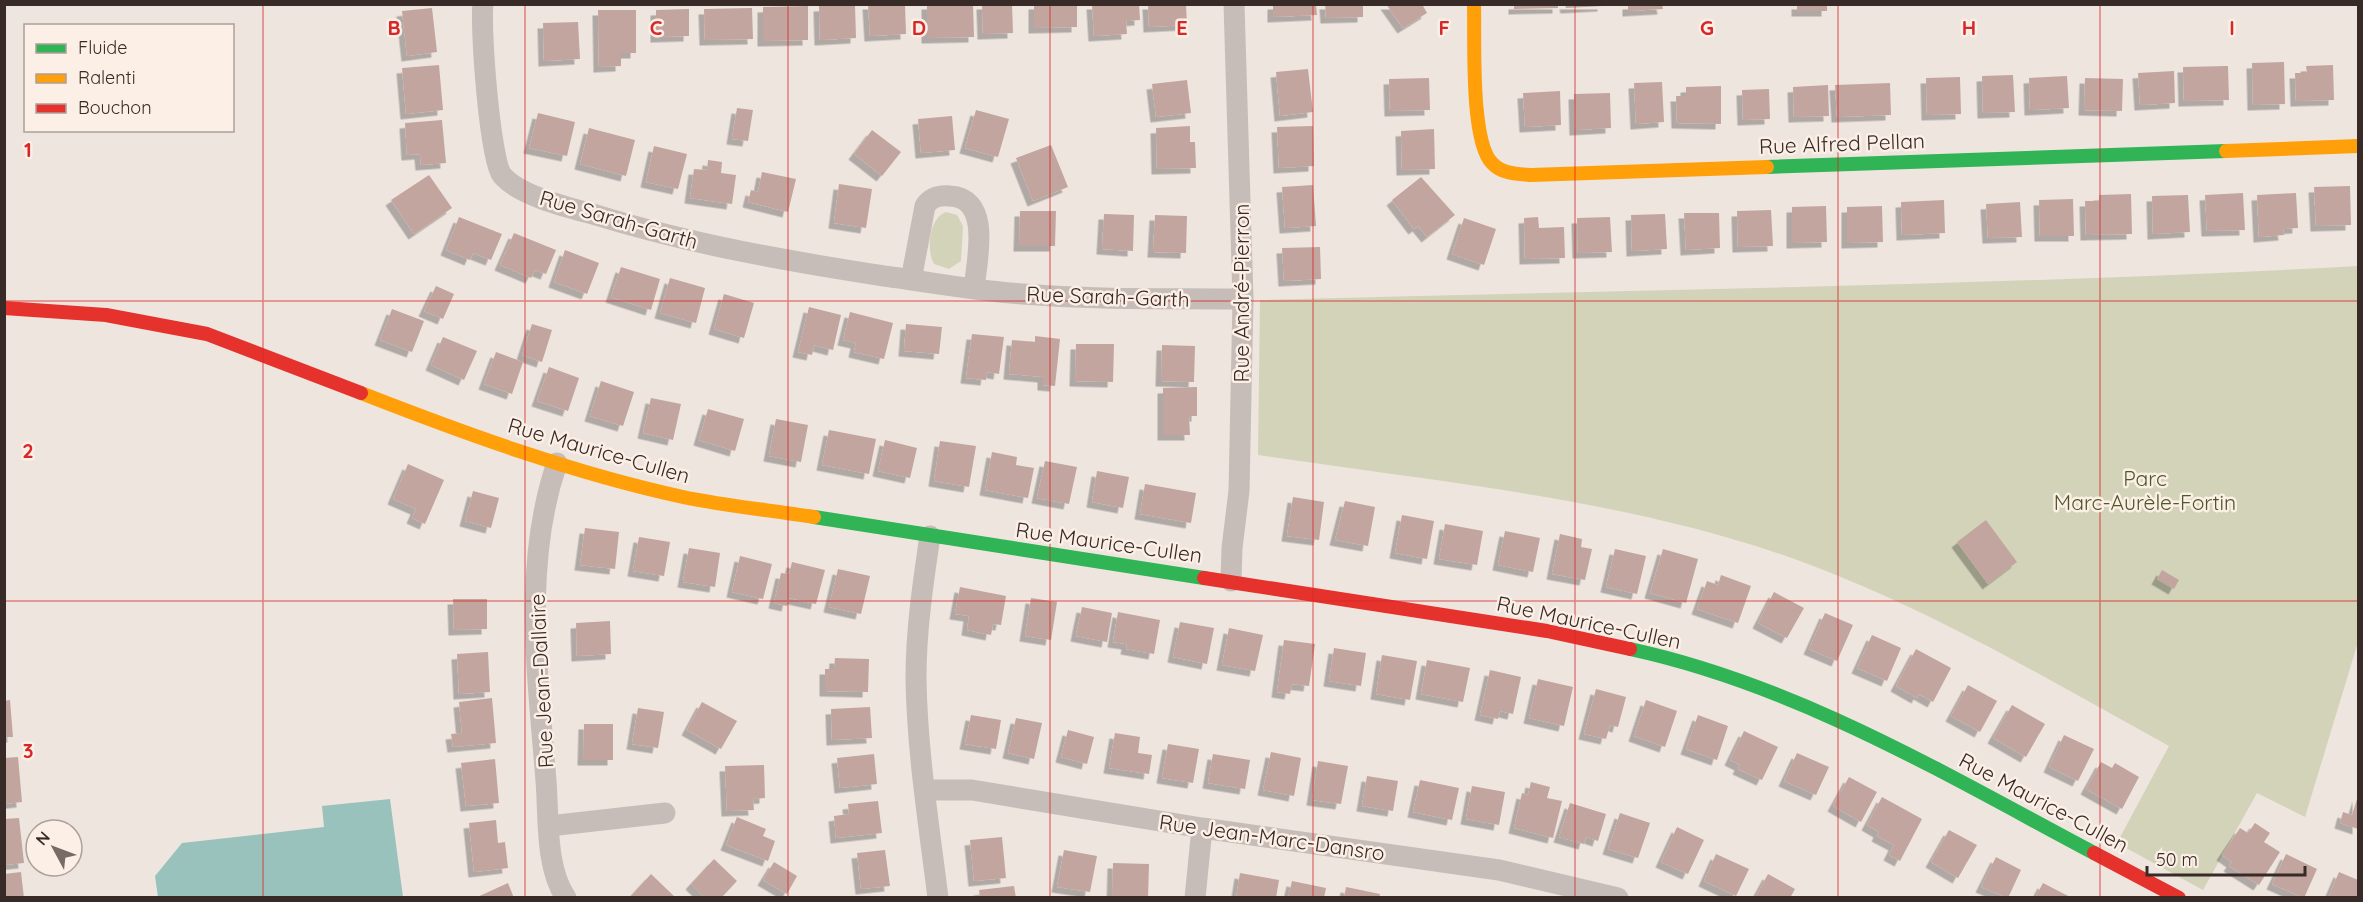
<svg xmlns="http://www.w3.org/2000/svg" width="2363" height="902" font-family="Quicksand,sans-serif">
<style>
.green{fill:#d2d3b8}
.water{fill:#9ac2bd}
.building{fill:#c3a59f;filter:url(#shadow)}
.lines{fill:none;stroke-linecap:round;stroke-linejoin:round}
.street{stroke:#c7bdb8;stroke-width:21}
.fast{stroke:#30b455;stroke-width:14}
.slow{stroke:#ff9f0a;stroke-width:14}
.jam{stroke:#e5322d;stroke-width:14}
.grid{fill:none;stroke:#d62828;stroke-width:1.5;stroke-opacity:0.55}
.labels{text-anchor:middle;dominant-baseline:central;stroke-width:5;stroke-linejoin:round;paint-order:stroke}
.street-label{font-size:21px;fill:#382a27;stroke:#fbefe6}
.park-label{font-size:21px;fill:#4d5828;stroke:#fbefe6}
.grid-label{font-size:20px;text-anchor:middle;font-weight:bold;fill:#d62828;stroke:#fbefe6;stroke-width:5;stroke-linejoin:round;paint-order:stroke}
</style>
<defs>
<filter id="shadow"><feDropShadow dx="-5.5" dy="5.5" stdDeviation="0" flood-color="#0004"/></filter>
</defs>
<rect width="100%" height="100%" fill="#eee5df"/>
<path class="green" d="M946,212L957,215L963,226L961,261L949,269L934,264C926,250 929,218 946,212Z
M2358,266V642L2305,817L2257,793L2203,890L2117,843L2169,746C2042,676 1915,600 1777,553C1611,497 1430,481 1258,455L1260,300C1626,290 1993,286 2358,266Z"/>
<path class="water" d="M390,799L403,897H158L155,876L182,843L324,827L322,806Z"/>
<path class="building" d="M868,4H905L906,34L870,36Z
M927,4H973L974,37L927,38Z
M982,4H1012L1013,33L983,34Z
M1034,4H1077V27L1034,28Z
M1092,4H1139L1140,20L1126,21L1127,34L1094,36Z
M1148,4H1186L1187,25L1149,27Z
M1273,4H1316L1317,15L1273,17Z
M1325,4H1363V17L1326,18Z
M1386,4H1422L1427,13L1403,28Z
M1514,4H1558V8L1514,9Z
M1565,4H1603V6L1566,8Z
M1628,4H1662L1663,9L1628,11Z
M1797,4H1827V11H1797Z
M855,5L856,38L820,40L819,6Z
M808,6V40L763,41V7Z
M432,8L437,52L407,56L402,11Z
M752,8L753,39L705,40L704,9Z
M689,9V36L656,37V10Z
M598,10H636V53H621V66L599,67Z
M578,22L580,59L544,61L543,23Z
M2284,62L2285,104L2253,105L2252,63Z
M439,65L443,110L406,114L402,68Z
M2333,65L2334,100L2296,101L2295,73H2307L2306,66Z
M2228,66L2229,100L2184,101L2183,67Z
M1308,69L1313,112L1280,116L1276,72Z
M2174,71L2175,103L2140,105L2138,73Z
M2013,75L2015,112L1983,113L1982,76Z
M2067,76L2069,108L2030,110L2029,78Z
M1960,77L1961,114L1927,115L1926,78Z
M1429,78L1430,110L1390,111L1389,79Z
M2085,78L2123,79L2122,111L2084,110Z
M1187,80L1191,113L1156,117L1152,84Z
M1662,82L1664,122L1636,124L1634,83Z
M1890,83L1891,115L1837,117L1835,85Z
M1828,85L1829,116L1794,117L1793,87Z
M1721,86V124L1677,123L1676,96H1686V87Z
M1769,89L1770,119L1743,120L1742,90Z
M1560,91L1561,125L1525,127L1523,93Z
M1610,93L1611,128L1575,130L1574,94Z
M737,108L753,110L748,141L732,139Z
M976,110L1009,119L998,157L965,148Z
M538,113L575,122L567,156L529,148Z
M952,116L955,150L921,153L918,119Z
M442,120L446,163L421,165L420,154L407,155L405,123Z
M1190,126V142H1195L1196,168L1157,169L1156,128Z
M1313,126L1314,166L1279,168L1277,127Z
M589,128L635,140L626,176L580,164Z
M1434,129L1435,169L1402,170L1401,131Z
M872,130L901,152L882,176L854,154Z
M1051,145L1068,187L1033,201L1016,158Z
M654,146L687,154L678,189L646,182Z
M708,160L722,162L721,173L736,175L732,204L690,198L694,169L707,170Z
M762,172L796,179L788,212L748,202L751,190L758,192Z
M429,175L452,208L414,234L391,200Z
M1421,177L1455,215L1427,237L1418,226L1414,229L1392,200Z
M839,184L872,189L866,228L834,223Z
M1313,185L1316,226L1285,228L1282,187Z
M2350,186L2351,225L2316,226L2314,187Z
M2243,193L2245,230L2207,231L2205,195Z
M2296,193L2298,228L2283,229L2284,235L2259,237L2257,195Z
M2131,194L2132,234L2086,235L2085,201H2099V195Z
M2188,195L2190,232L2153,234L2152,196Z
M2073,199L2074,236H2040L2039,200Z
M1944,200L1945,233L1902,235L1901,202Z
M2020,202L2022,237L1988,238L1986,204Z
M1826,206L1827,242L1792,243V207Z
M1882,206L1883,242L1847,243V207Z
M1771,210L1773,246L1738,247L1737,211Z
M1020,211H1056L1055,246H1019Z
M1684,213H1719L1720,248L1686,250Z
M1104,214L1134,215L1133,251L1102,249Z
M1665,214L1667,249L1632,251L1631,215Z
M1155,215L1187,216L1186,253L1153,252Z
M459,217L502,234L491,260L473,253L470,260L446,250Z
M1538,217L1539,228L1564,227L1565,258L1525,259L1524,218Z
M1610,217L1612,252L1578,253L1577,218Z
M1464,218L1496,229L1484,265L1452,254Z
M514,233L556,250L546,274L535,270L531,278L500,265Z
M1320,247L1321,279L1284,281L1282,248Z
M565,250L599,263L587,294L554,282Z
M621,267L660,279L651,310L611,297Z
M670,278L705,288L696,323L660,313Z
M436,286L454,294L443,319L424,311Z
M724,294L754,303L744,338L714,329Z
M809,307L841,315L833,350L814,345L812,355L798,352Z
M392,309L424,321L412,352L380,340Z
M850,312L893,323L884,359L854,352L856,343L843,340Z
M532,324L552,330L542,362L522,355Z
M906,324L942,327L939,354L904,351Z
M972,334L1004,337L999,374L987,372L986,380L966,378Z
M1035,336L1060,339L1055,386L1043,385V377L1009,374L1012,340L1035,342Z
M443,337L477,351L464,380L431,365Z
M1076,344H1114L1113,382L1075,381Z
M1162,345L1195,346L1194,382L1161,381Z
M496,352L523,362L512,394L484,384Z
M549,367L579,378L568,411L537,401Z
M601,381L634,392L623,426L590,416Z
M1197,387V416H1189L1190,435H1163V388Z
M651,398L681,404L673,440L643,433Z
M708,409L744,419L735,451L699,440Z
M776,419L808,425L801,462L769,456Z
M829,430L876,439L869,474L822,465Z
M885,440L917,448L910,478L878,471Z
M940,441L976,446L969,487L934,481Z
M992,452L1017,457L1016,465L1034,468L1028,498L985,490Z
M1045,461L1077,467L1069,504L1037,498Z
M408,464L444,480L425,524L412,518L416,509L393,499Z
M1097,471L1129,477L1123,508L1092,502Z
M1145,484L1196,493L1191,523L1140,514Z
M473,491L499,498L491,528L465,521Z
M1293,497L1324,502L1319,540L1287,536Z
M1345,501L1375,507L1368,546L1335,540Z
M1402,515L1434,521L1427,559L1395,553Z
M1986,520L2017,562L1988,584L1957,542Z
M1445,524L1483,531L1477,565L1439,559Z
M585,528L619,532L615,569L580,565Z
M1505,531L1540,538L1533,572L1498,565Z
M1560,534L1582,539L1581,547L1592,549L1585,580L1552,574Z
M639,537L670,542L664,576L633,571Z
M689,548L720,553L715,587L683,582Z
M1615,549L1646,556L1637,594L1606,587Z
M1663,549L1698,559L1686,603L1650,593Z
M740,556L772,564L763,599L732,592Z
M792,562L825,570L816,604L789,598L787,606L774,603L781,573L789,574Z
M838,569L870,576L861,614L829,607Z
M2162,570L2179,580L2174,589L2157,579Z
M1721,575L1751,586L1738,623L1697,609L1707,581L1718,585Z
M960,587L1006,596L1001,625L993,624L991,635L967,630L969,616L955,614Z
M1774,592L1804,608L1787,638L1758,623Z
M1031,598L1057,602L1051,640L1025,636Z
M453,599H487V629L454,630Z
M1082,607L1112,613L1107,642L1076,636Z
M1118,612L1160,620L1154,654L1126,649L1127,644L1113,642Z
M1825,613L1853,625L1837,661L1809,649Z
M610,621L611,654L577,656L576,623Z
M1180,622L1214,628L1207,664L1173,657Z
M1229,628L1263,635L1255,671L1222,665Z
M1872,635L1901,648L1887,681L1857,668Z
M1284,640L1315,644L1309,686L1292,684L1290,694L1277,692Z
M1334,648L1366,653L1361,686L1329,681Z
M1916,649L1951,668L1933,702L1919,694L1917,698L1896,686Z
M488,652L490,692L459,694L457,654Z
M1382,655L1417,661L1410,700L1376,694Z
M835,658L869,659L868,692L825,691V669H834Z
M1427,660L1470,668L1463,702L1421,694Z
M1490,670L1521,677L1513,714L1500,711L1498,719L1480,715Z
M1538,679L1573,687L1564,726L1529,718Z
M1968,685L1997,701L1980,732L1951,716Z
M1596,689L1626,697L1618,727L1610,725L1606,739L1584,734Z
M492,698L496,743L453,747L451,734L462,733L459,702Z
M10,700L13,737H4V701Z
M1646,700L1677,711L1665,747L1634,736Z
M702,702L737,721L721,749L687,730Z
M2012,705L2045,724L2026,757L1993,738Z
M870,707L872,738L832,740L831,709Z
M638,708L664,712L658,748L632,744Z
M971,715L1001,720L996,749L965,744Z
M1698,715L1728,726L1717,760L1686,749Z
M1016,718L1042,723L1034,759L1008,753Z
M584,724H613V760H583Z
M1068,730L1094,737L1087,764L1061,757Z
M1744,731L1778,747L1762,780L1738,769L1740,765L1730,760Z
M1115,733L1140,737L1138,753L1152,755L1149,774L1109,768Z
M2064,735L2094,749L2078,781L2049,767Z
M1168,744L1199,749L1193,783L1162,778Z
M1271,752L1301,758L1294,796L1263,790Z
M1797,753L1829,767L1816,795L1784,781Z
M874,754L877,784L840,788L837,758Z
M1213,754L1250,760L1245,789L1208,783Z
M18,757L22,802L4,804V758Z
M495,759L499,803L466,806L461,763Z
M1318,761L1348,766L1341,804L1312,800Z
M2101,762L2112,768L2115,763L2139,777L2122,809L2086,789Z
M764,765L765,798L753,799L754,810L727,811L725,766Z
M1367,776L1398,781L1393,811L1362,806Z
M1849,777L1877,792L1861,822L1833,806Z
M1420,780L1459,788L1452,820L1413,812Z
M1531,782L1550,787L1547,798L1562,801L1553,838L1514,828L1522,793L1528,795Z
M1472,786L1505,792L1499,825L1466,819Z
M2358,796V829L2340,823L2343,812L2352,815Z
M1882,797L1922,819L1900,861L1889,855L1894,845L1877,836L1879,832L1867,825Z
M878,801L882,833L836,838L834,816L849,814L848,804Z
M1570,803L1606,814L1598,841L1586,837L1584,844L1559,837Z
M1620,813L1650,823L1638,858L1608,849Z
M737,817L766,829L763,836L775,841L768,861L726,845Z
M19,818L24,863L4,865V819Z
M496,820L498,843L505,842L508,868L474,872L469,823Z
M2255,823L2270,833L2264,842L2280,852L2259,885L2229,866L2232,862L2222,855L2240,828L2248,833Z
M1677,827L1704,840L1688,874L1661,862Z
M1949,830L1977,845L1958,878L1931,862Z
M1002,837L1006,878L974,881L970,840Z
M885,850L890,886L861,889L857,853Z
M1064,850L1097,856L1090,892L1057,887Z
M1716,854L1749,869L1736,896L1704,881Z
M2286,854L2317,869L2304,898L2272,884Z
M1996,857L2021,870L2008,898L1981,887Z
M714,859L737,881L721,898H705L691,884Z
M774,862L797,876L787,894L763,880Z
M1113,863L1149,864L1148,898H1112Z
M21,872L24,898H4V874Z
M2339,872L2358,880V898H2328Z
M1240,873L1279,880L1276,898H1236Z
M651,874L676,898H629Z
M1768,874L1795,889L1790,898H1755Z
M1292,881L1326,888L1324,898H1288Z
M508,883L514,898H475Z
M2043,883L2072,898H2035Z
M1014,886L1016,898H980L979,890Z
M1346,887L1380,894L1379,898H1344Z"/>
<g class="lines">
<path class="street" d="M483,4C480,28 490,160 502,175C519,196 570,208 596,215C690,244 787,261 884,276C930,282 977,291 1023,294C1096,300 1170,298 1243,299
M911,280L925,206C931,197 939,195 950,196C992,198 977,260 974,288
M557,463C522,565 538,676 546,781C549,817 545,867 566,898
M930,536C923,583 916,630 916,678C917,751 929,825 938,898
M1231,581L1232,548L1239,491L1243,299L1234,4
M925,790H972L1202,828L1499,870L1618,898
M549,826L665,813
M1195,898L1202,828"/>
<path class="fast" d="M1767,167L2226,151
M814,517L1204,578
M1630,649C1797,685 1945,774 2094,853"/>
<path class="slow" d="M1474,4C1475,37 1470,141 1492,163C1502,174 1517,174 1531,175L1767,167
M2226,151L2358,146
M361,393C466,434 573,473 683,497C726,506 770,510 814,517"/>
<path class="jam" d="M4,308L106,315L207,334L361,393
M1204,578L1547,631L1630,649
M2094,853L2179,898"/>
</g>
<path class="grid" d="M263,4V898M525,4V898M788,4V898M1050,4V898M1313,4V898M1575,4V898M1838,4V898M2100,4V898M4,301H2358M4,601H2358"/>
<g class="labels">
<g class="street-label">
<text transform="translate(1842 143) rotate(-2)">Rue Alfred Pellan</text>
<text transform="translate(619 219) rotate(16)">Rue Sarah-Garth</text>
<text transform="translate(1241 293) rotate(-90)">Rue André-Pierron</text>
<text transform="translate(1108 296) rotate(2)">Rue Sarah-Garth</text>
<text transform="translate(599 450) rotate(16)">Rue Maurice-Cullen</text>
<text transform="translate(1109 542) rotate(8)">Rue Maurice-Cullen</text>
<text transform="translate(1589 622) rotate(12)">Rue Maurice-Cullen</text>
<text transform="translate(541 681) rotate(-93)">Rue Jean-Dallaire</text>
<text transform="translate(2044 802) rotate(28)">Rue Maurice-Cullen</text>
<text transform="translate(1272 837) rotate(8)">Rue Jean-Marc-Dansro</text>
</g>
<g class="park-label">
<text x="2145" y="478">Parc<tspan x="2145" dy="24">Marc-Aurèle-Fortin</tspan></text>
</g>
</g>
<g class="grid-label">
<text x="394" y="35">B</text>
<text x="656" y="35">C</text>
<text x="919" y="35">D</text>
<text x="1182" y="35">E</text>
<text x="1444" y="35">F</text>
<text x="1707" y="35">G</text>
<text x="1969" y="35">H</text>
<text x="2232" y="35">I</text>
<text x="28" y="157">1</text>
<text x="28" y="458">2</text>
<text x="28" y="758">3</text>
</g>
<rect width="2363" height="902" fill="none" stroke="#382a27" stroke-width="12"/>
<rect x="24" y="24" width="210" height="108" fill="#fbefe6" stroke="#ada09a" stroke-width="1.5"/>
<rect x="36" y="44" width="30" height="9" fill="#30b455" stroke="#ada09a" stroke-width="1.5"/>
<text x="78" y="54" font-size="18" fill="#382a27">Fluide</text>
<rect x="36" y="74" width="30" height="9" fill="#ff9f0a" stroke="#ada09a" stroke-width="1.5"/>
<text x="78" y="84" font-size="18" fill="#382a27">Ralenti</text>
<rect x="36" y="104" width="30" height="9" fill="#e5322d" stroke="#ada09a" stroke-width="1.5"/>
<text x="78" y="114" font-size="18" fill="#382a27">Bouchon</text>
<g transform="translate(54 848) rotate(311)"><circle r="28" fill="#fbefe6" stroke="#ada09a" stroke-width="1.5"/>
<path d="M0-4.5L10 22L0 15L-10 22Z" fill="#786b67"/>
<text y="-9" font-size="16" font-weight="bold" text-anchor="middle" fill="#382a27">N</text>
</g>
<path d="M2147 866v9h158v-9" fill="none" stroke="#382a27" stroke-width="3"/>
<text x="2156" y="866" font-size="18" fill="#382a27" stroke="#fbefe6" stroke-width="4.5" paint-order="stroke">50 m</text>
</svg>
